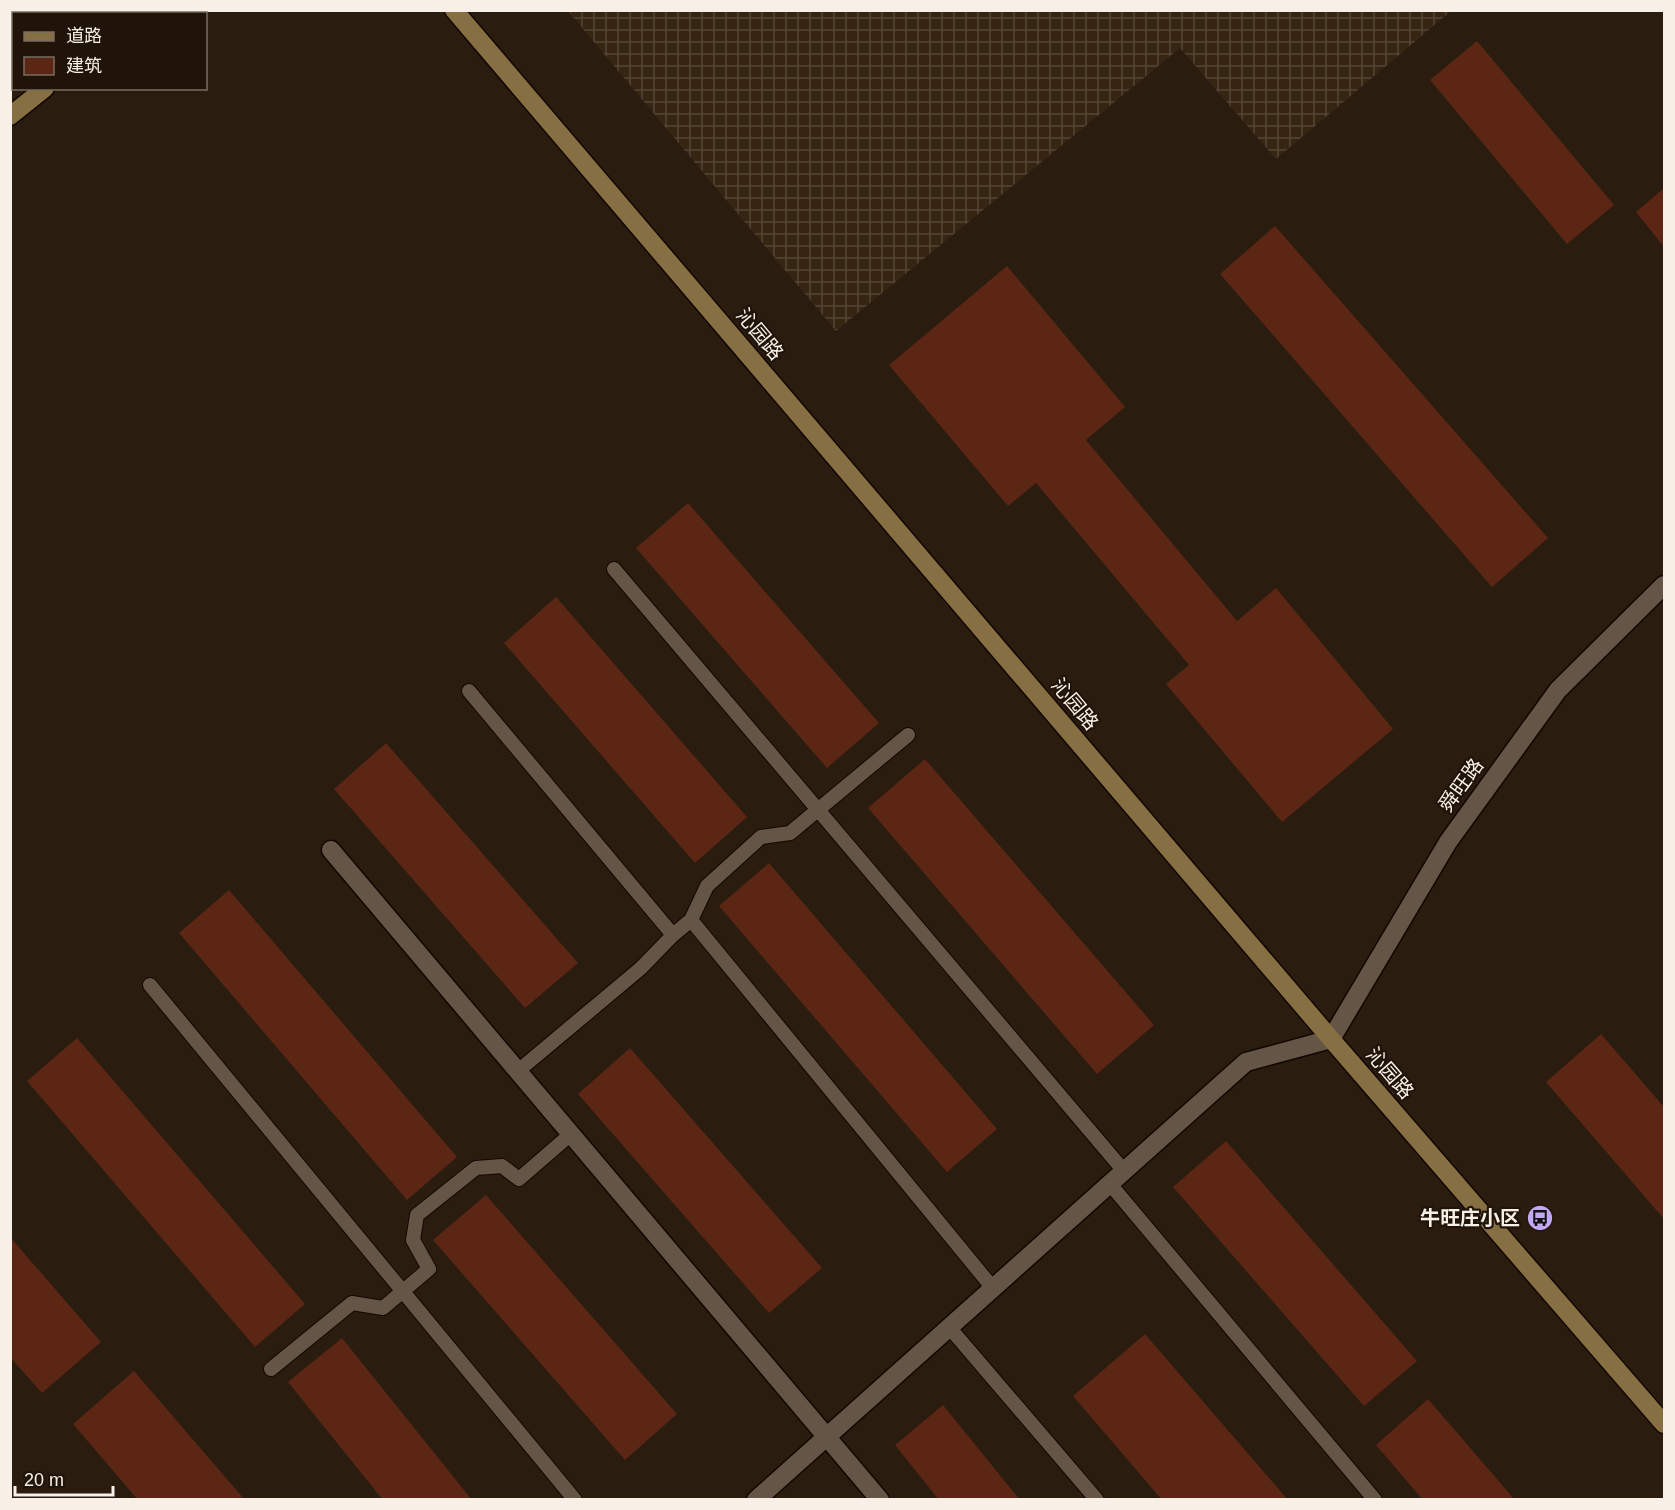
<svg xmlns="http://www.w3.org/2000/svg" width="1675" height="1510" font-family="Arial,'Noto Sans SC',sans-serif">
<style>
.industrial{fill:url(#industrial-grid)}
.building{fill:#5b2613}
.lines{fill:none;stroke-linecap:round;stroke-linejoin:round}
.lane-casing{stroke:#120701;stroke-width:16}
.street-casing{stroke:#120701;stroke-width:21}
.secondary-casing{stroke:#120701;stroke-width:21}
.lane{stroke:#645547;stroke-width:14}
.street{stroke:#645547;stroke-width:18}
.secondary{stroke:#866f43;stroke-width:18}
.labels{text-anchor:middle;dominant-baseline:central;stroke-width:4.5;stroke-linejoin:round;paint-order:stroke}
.street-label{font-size:20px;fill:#f8efe7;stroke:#201408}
.poi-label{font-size:20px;font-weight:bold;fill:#f8efe7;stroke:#201408;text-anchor:end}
</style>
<defs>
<pattern id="industrial-grid" width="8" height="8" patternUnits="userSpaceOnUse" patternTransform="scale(1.5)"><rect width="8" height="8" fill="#362513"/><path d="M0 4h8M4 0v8" fill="none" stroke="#544535"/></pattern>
</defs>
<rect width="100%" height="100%" fill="#2a1d10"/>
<path class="industrial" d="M568,11H1451L1276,159L1180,48L836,331Z"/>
<path class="building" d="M1477,41L1614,205L1567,244L1430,80Z
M1664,188V247L1636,212Z
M1275,226L1548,538L1492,587L1220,274Z
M1007,266L1125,407L1086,440L1237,621L1276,588L1393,729L1282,822L1166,684L1189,665L1036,483L1008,506L889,365Z
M688,503L879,723L827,768L636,548Z
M556,597L747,817L695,863L504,643Z
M386,743L578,963L525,1008L334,789Z
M925,759L1154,1025L1097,1074L868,808Z
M769,863L997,1129L947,1172L719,906Z
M229,890L457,1157L407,1200L179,933Z
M1601,1034L1664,1107V1219L1546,1082Z
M77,1038L305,1304L255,1347L27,1081Z
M630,1048L822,1268L769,1313L578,1094Z
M1226,1141L1417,1361L1364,1406L1173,1187Z
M486,1195L677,1414L625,1460L433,1240Z
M10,1237L101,1342L42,1393L10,1357Z
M1145,1334L1288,1500H1162L1073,1396Z
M342,1338L472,1500H383L288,1382Z
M134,1371L245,1500H138L73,1424Z
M1428,1399L1515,1500H1423L1376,1445Z
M943,1405L1020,1500H939L895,1445Z"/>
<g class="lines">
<g class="lane-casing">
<path id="lane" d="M614,569L1124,1171
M469,691L673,935
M691,920L992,1287
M150,985L575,1500
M518,1071L641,968L673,935L691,920L707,886L761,837L790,833L908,735
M1110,1184L1375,1500
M949,1327L1097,1500
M271,1369L352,1303L383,1308L429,1269L413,1240L417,1215L476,1168L502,1166L519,1179L571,1134"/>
</g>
<g class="street-casing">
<path id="street" d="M331,850L880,1500
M756,1500L1246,1062L1331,1039L1448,842L1558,690L1664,585"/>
</g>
<g class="secondary-casing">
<path id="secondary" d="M454,10L1331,1039L1664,1424
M21,14L25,10
M139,14L143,10
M10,116L45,88"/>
</g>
<use href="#lane" class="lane"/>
<use href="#street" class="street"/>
<use href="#secondary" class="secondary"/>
</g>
<defs>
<g id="bus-disc" transform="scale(1.35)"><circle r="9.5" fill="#c2a8f3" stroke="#201408"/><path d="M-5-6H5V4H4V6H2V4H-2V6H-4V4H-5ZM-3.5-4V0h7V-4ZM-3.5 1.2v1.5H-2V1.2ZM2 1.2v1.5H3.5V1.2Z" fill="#111"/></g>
</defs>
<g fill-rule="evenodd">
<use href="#bus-disc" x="1540" y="1218"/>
</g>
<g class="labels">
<g class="street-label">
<text transform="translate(760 334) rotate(50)">沁园路</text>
<text transform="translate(1075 704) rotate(50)">沁园路</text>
<text transform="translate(1461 785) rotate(-54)">舜旺路</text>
<text transform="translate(1390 1073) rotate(49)">沁园路</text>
</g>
<g class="poi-label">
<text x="1520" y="1218">牛旺庄小区</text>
</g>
</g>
<rect width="1675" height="1510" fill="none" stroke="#f8efe7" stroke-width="24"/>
<rect x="12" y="12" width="195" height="78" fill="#201408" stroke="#766c61" stroke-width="1.5"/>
<rect x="24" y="32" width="30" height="9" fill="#866f43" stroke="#766c61" stroke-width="1.5"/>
<text x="66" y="42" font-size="18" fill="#f8efe7">道路</text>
<rect x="24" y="57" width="30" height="18" fill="#5b2613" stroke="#766c61" stroke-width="1.5"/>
<text x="66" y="72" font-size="18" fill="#f8efe7">建筑</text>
<path d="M15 1486v9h98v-9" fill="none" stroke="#f8efe7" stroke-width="3"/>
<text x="24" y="1486" font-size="18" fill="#f8efe7" stroke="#201408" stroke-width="4.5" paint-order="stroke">20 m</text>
</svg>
